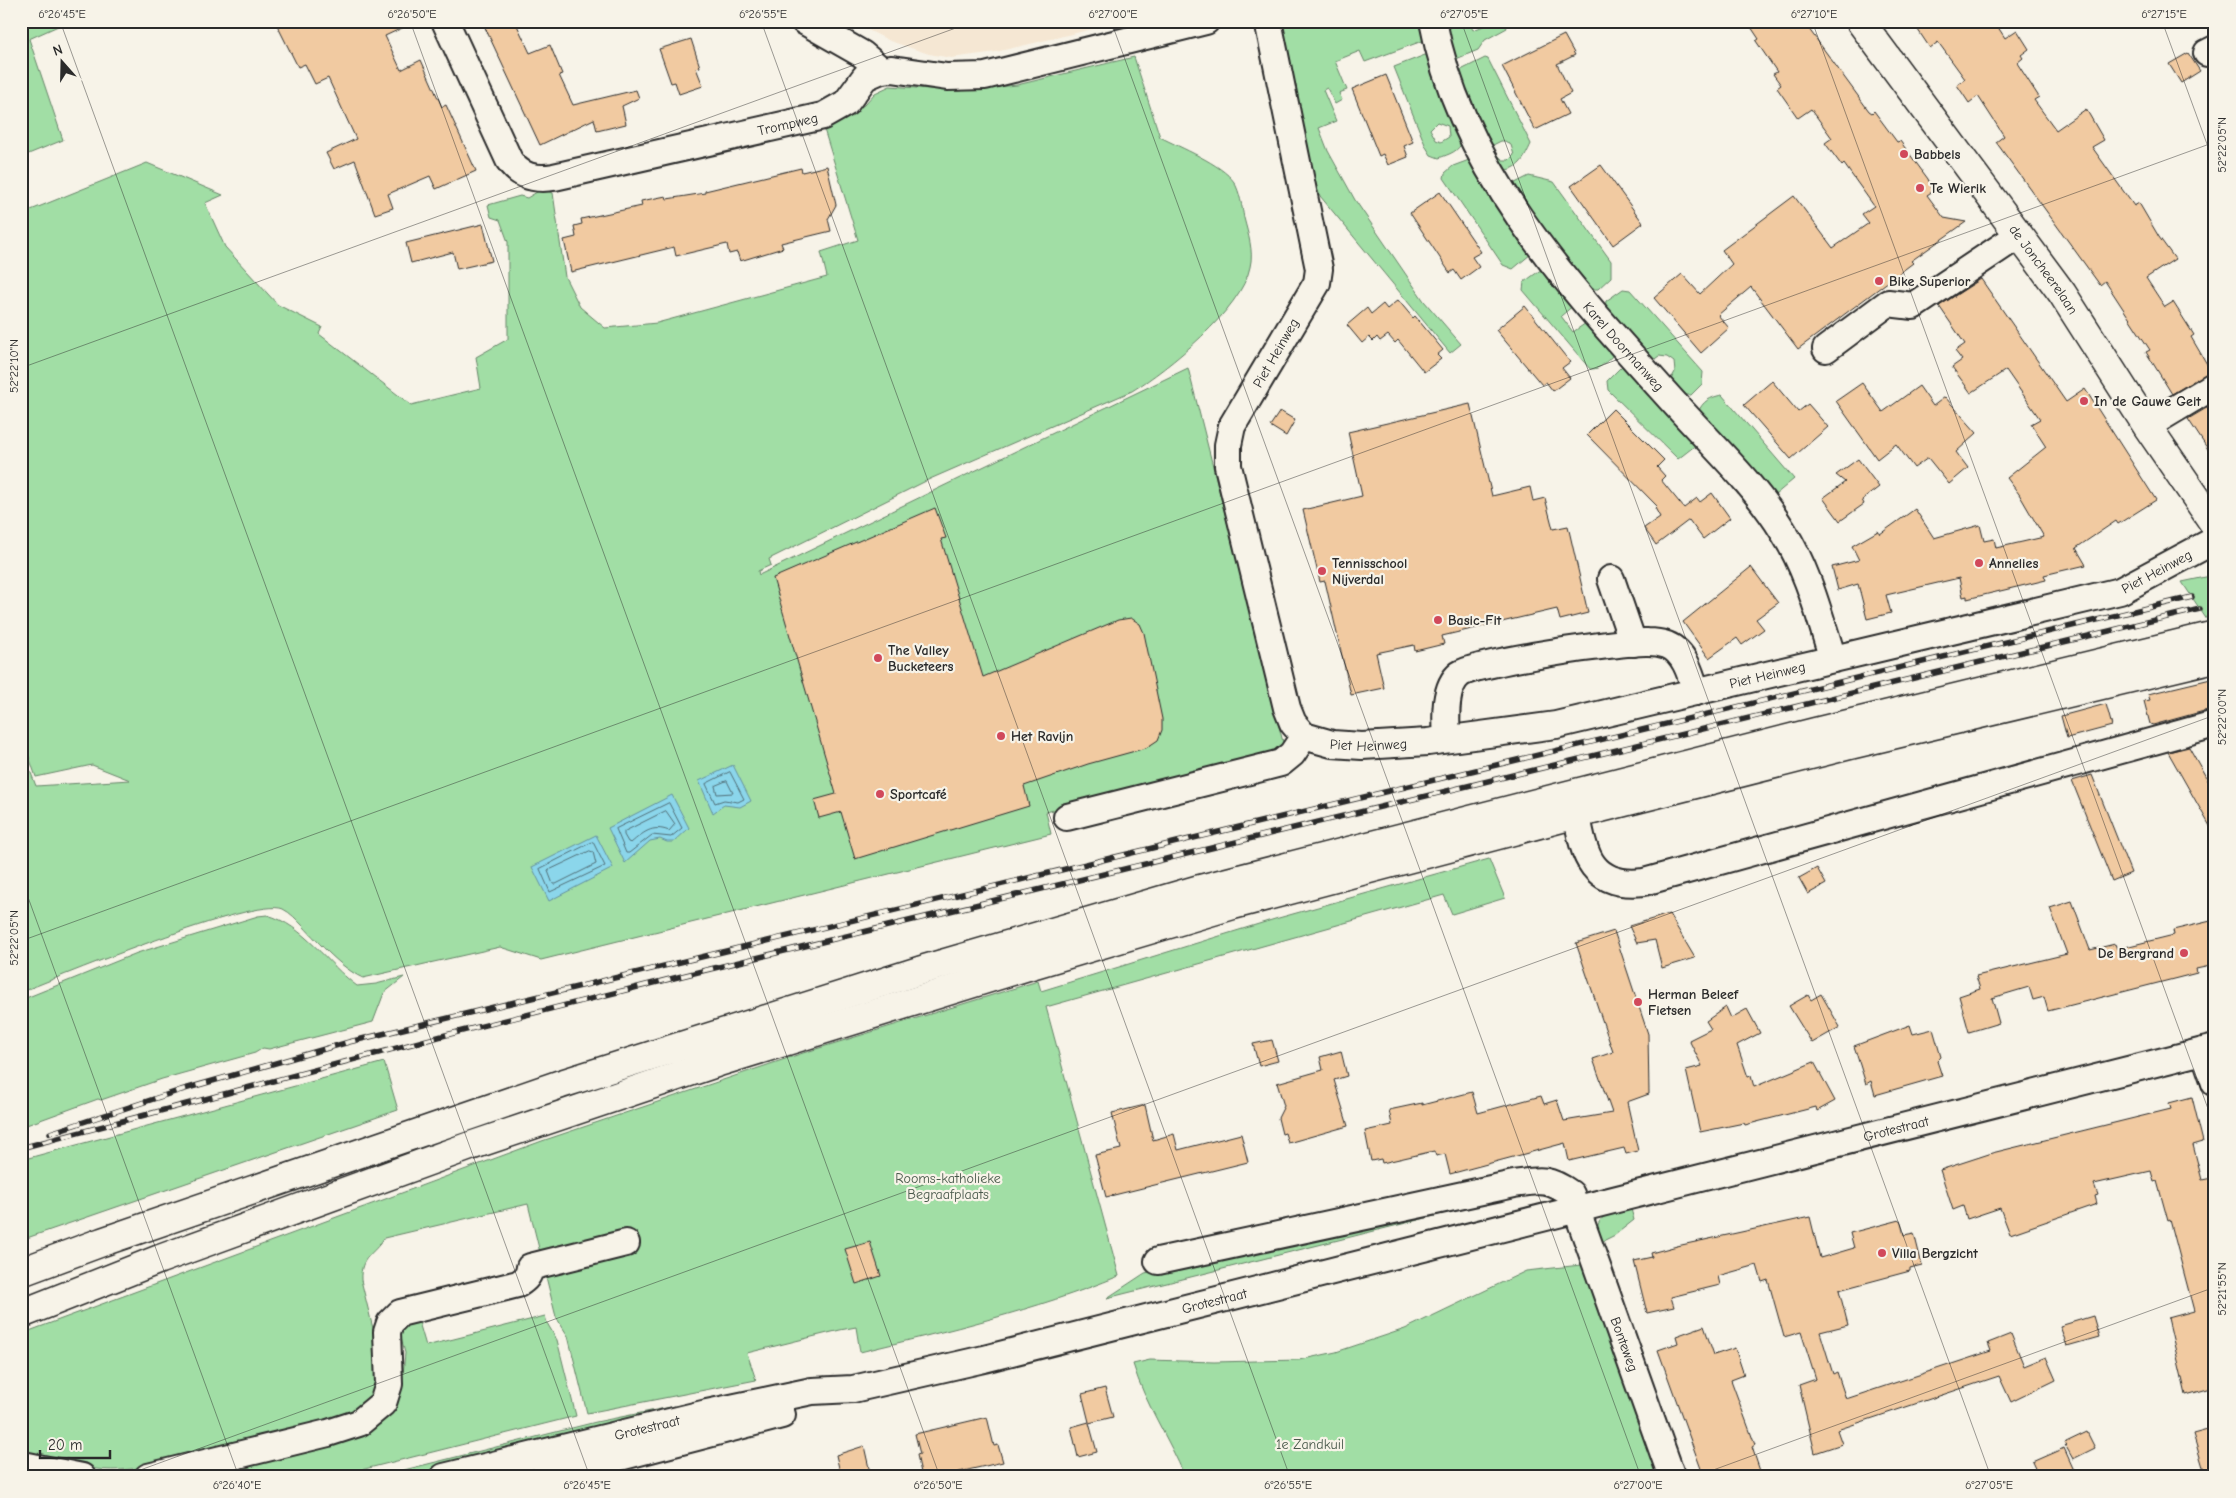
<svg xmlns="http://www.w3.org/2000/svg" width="2236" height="1498" font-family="'Comic Neue',sans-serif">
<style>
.built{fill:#f5e7d3}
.green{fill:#a1dea5;stroke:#668468;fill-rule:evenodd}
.water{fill:#8bd6eb;stroke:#65929e}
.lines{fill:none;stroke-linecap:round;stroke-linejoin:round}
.shore{stroke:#516f78;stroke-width:1}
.building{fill:#f1caa1;stroke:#2b2b2b}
.minor-casing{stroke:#2b2b2b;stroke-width:30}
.major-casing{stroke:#2b2b2b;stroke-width:31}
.minor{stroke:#f7f3e8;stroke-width:26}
.major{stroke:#f7f3e8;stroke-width:28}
.rail-casing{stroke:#2b2b2b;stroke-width:5.5}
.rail{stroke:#f7f3e8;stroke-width:4;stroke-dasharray:11;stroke-linecap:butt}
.ticks{fill:none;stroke:#2b2b2b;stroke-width:1;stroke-opacity:0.45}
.poi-dot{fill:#d1495b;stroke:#f7f3e8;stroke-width:2}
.labels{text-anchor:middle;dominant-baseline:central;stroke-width:4.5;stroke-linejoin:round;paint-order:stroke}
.street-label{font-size:14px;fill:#2b2b2b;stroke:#f7f3e8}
.poi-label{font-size:14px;font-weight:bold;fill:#2b2b2b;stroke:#f7f3e8;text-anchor:start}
.park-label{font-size:14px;fill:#48584a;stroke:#f7f3e8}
.neatline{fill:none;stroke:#2b2b2b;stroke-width:2}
.ticks-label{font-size:12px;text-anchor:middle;fill:#2b2b2b}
</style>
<rect width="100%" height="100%" fill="#f7f3e8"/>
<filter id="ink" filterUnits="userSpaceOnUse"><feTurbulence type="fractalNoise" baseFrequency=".02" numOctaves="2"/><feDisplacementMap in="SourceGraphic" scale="10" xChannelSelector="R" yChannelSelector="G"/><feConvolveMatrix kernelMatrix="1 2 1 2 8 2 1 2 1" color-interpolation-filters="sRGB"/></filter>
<g filter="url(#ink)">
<path class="built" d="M850,21H1098L1101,27L996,52L951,58L929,54L890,41Z"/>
<path class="green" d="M21,21L67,22L29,39L63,140L21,157Z
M1283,21H1425V40L1365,62L1360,51L1335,61L1347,90L1339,93L1342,100L1335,104L1327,88L1323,90L1336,121L1319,128L1328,151L1355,200L1424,301L1461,344L1450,353L1320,196L1312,175L1281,24Z
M1443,21H1468L1473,30L1497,21H1504L1507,28L1485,40L1478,50L1456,59Z
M1425,55L1431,57L1463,140C1459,152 1449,154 1439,158L1431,155L1426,147L1394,67ZM1437,122L1448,126L1449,137L1441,142L1436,140L1430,129Z
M1134,57L1160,137C1179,147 1222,164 1234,182C1240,192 1242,207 1244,218C1248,234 1254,251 1250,267C1242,309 1168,369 1132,391L930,479L769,559L771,565L758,571L759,575L1188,368L1285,750L1046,812L1051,834L541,960L500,947L363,978C342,969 319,943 303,926C297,920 291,913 283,909C255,896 59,977 21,992V747L36,786L130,780L92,765L36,777L21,734V214L147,163L223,195L205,203L225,247L278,305L322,327L319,334L411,405L481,388L476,357L508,339V242L500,220L491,217L488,205L520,196L527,198L542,189L553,193L565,277L580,307L605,328L657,323L827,277L821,252L858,240L823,126L840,120L864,105L875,93L890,86L957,91L1017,85Z
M1485,58L1488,59L1531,144C1524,159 1519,171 1500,170L1473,115L1459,71ZM1501,141H1505L1511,145L1514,155L1509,160H1503L1493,151V145Z
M1469,160L1474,163L1531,254L1513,269L1503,265L1444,178L1445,173L1453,166Z
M1529,176L1554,182L1611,261V277L1598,289H1588L1513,190L1515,183Z
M1542,269L1575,304L1561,316L1573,332L1589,321L1615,353C1608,360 1601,370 1590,369L1523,290L1524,282Z
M1623,289L1630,290L1703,372L1702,384L1691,395H1683L1670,381L1675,372L1674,362L1667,357L1659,356L1652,361L1605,309L1606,301Z
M1623,365L1696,445L1678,459L1608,390L1607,381Z
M1722,395L1794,479L1775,495H1769L1698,413C1702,401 1711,397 1722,395Z
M2215,575V632L2182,582Z
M1489,859L1505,898L1452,914L1444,895L1046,1007L1119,1276C1036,1310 947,1331 860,1352L856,1327L840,1330L747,1353L756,1380L587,1413L568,1336L556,1317L528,1204L384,1238C373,1256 360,1256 361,1280L379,1353C381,1382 375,1395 354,1414L157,1465C137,1468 117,1472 96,1469C71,1466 47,1455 21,1452V1334L542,1141L803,1053L1038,981L1041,991L1275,919Z
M267,915C304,925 327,964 357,986L376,984L404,977L384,993L373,1022L269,1049L263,1048L255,1053L162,1079L101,1100L98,1099L21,1127V1000L137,953L258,916Z
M384,1062L398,1110L21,1240V1160Z
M1498,1200L1107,1298L1145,1273L1384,1219Z
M1631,1209L1634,1220L1615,1235L1597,1244C1594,1214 1605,1215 1631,1209Z
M1581,1265L1585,1268L1659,1477H1185C1169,1438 1145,1404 1133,1364L1150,1360L1214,1362L1299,1360L1336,1352L1405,1329L1526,1271Z
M545,1316L547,1323L557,1340L576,1416L333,1477H193L373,1429L387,1417L402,1385L405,1353L401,1337V1328L404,1325L419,1322L426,1346Z
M825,1376L826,1380L662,1415L411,1477H376L596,1422Z"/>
<path class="water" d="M733,765L751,801L740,807L724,805L713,813L699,781Z
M672,795L689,828L674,842H667L660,839L650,841L625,863L608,828Z
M596,835L613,868L549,901L532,867Z"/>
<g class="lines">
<path class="shore" d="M730,772L744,799L738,802L724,800L715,803L706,784Z
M727,781L733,793L717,794L715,786Z
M669,803L682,828L671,837L652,835L629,853H626L616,829Z
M666,811L675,824L669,831C652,824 643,833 631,843L628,842L624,835V832Z
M593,842L605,866L550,892L540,869Z
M590,851L593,852L596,864L556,884H553L548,871Z"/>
</g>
<path class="building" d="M275,21H417L385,36L401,70L421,60L442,107L446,105L476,171L436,189L430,176L388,194L393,208L375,214L355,160L334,169L326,153L356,139L328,78L315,84L305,64L298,67Z
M482,21H515L530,53L550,45L562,74L559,75L573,105L636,90L639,98L622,106L626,124L597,131L594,119L540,145Z
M1747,21H1803L1869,111L1872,113L1874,111L1897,142L1900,141L1928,179L1933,191L1927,195L1944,218L1966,222L1911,261L1913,263L1798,349L1751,287L1718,315L1729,328L1701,353L1654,298L1682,274L1700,294L1732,264L1722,250L1794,196L1833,248L1869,223L1862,214L1874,206L1844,164L1842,166L1825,143L1832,138L1811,109L1798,118L1777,88L1781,85L1773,74L1777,72L1756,41L1759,39Z
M1912,21H1994L2005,38L2017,30L2029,49L2021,55L2023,58L2017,63L2039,97L2034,100L2056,130L2086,109L2104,140L2092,147L2134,206L2139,203L2159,237L2175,259L2146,278L2165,307L2173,302L2194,335L2191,337L2211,371L2172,394L2146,352L2150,350L2105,281L2100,285L1996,142L2004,136L1978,96L1969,103L1957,85L1965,79L1938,42L1930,48Z
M1564,35L1575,55L1557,64L1571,93L1560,99L1568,114L1535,130L1502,66Z
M691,39L700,67L696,68L703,86L679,94L675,82L671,83L659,49Z
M2188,53L2200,71L2181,83L2169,64Z
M1386,75L1413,142L1404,146L1408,157L1388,165L1383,154L1379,156L1352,89Z
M1601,165L1643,223L1613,245L1571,186Z
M827,166L836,205L828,219L831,231L781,243L783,248L740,261L737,252L729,254L727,244L676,256L674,247L571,272L564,240L576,237L574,226L582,224L581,219L642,206L641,201L666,196L667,199L705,193V191L801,168L802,172Z
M1440,192L1481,252L1472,257L1479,267L1461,280L1454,270L1450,273L1410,213Z
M483,224L492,261L457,269L453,252L411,263L406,243Z
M1981,279L2066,402L2085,389L2156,500L2118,524L2116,521L2076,548L2086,565L2044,575L2046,580L1967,599V596L1963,597L1959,578L1886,595L1891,613L1867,619L1858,584L1838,590L1832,567L1859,560L1852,546L1878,531L1880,534L1915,509L1934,538L1980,525L1984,541L1994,539L1996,548L2044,537L2019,494L2007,478L2046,447L2031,424L2040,419L2006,370L1971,393L1952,367L1962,360L1955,351L1965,344L1939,306Z
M1398,300L1413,318L1415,316L1443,350L1437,355L1441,359L1424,372L1398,340L1395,343L1388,335L1380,341L1377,337L1373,341L1369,337L1362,343L1347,325L1367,308L1371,314L1383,304L1387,309Z
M1525,306L1570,362L1562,368L1570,378L1553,391L1546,382L1542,385L1496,330Z
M1772,381L1798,412L1808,404L1828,427L1791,459L1744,405Z
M1862,383L1883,412L1919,386L1933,406L1945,397L1977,433L1956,452L1968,468L1949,484L1928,458L1914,468L1896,444L1877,459L1836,401Z
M2215,403V460L2188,419Z
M1470,404L1492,496L1530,487L1533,501L1545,498L1553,529L1568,526L1588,613L1560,620L1557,609L1442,636L1444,644L1415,651L1414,645L1376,653L1384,688L1351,695L1325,581L1320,582L1303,510L1362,496L1348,432Z
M1613,409L1664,460L1657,467L1665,476L1661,480L1684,508L1697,498L1700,502L1712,493L1730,518L1703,539L1689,520L1656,545L1644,528L1660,517L1655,508L1657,506L1587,435Z
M1280,411L1295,420L1286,436L1270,426Z
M1858,459L1879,487L1862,500L1864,504L1840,521L1823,498L1845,482L1836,475Z
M935,508L946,538L941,539L983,677L1118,620L1131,618L1140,624L1144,633L1162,719V730L1158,740L1146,748L1088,764L1024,786L1029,806L855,859L841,812L819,818L814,800L836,794L773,578Z
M1751,567L1778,603L1756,619L1764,629L1742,645L1737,638L1709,658L1683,622Z
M2215,678V708L2153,725L2150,724L2144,701L2150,700L2148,694Z
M2106,704L2112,726L2067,738L2061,716Z
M2189,747L2215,793V835L2168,752Z
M2092,775L2131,873L2112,881L2072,781Z
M1817,868L1826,884L1808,894L1799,878Z
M2072,901L2090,950L2115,944L2117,949L2174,935L2173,930L2215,920V965L2196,969L2197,973L2048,1011L2044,997L2033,1000L2029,987L1992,998L1999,1023L1969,1032L1959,996L1980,989L1976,976L2067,954L2050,908Z
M1669,914L1695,958L1662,968L1655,940L1637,943L1629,926Z
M1614,931L1648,1034L1649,1094L1627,1102L1638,1151L1626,1154L1624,1148L1569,1161L1565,1143L1450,1174L1445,1154L1436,1156L1434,1151L1382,1163L1381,1159L1371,1161L1365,1131L1392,1125L1389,1110L1422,1103V1105L1472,1092L1478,1113L1541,1096L1544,1104L1557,1100L1564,1121L1612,1113L1593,1059L1613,1052L1576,943Z
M1821,994L1840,1027L1812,1043L1789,1006L1808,995L1811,1000Z
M1726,1007L1731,1018L1747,1009L1760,1033L1737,1045L1748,1077L1751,1076L1754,1087L1814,1062L1835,1101L1817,1111L1816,1107L1745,1125L1744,1123L1700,1132L1686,1070L1702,1066L1689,1040L1711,1029L1706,1021Z
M1910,1025L1913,1034L1933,1029L1941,1057L1937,1061L1942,1076L1875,1095L1871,1081L1866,1084L1854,1046Z
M1272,1040L1278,1061L1259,1066L1253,1044Z
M1341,1051L1347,1076L1334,1080L1348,1126L1288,1143L1285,1133L1282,1134L1278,1118L1284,1106L1277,1083L1323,1070L1320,1057Z
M2192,1097L2203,1142L2193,1145L2202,1180L2212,1178L2215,1188V1387L2186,1395L2168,1318L2194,1311L2170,1220L2168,1221L2157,1181L2154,1182L2151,1171L2094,1184L2098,1195L2095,1196L2097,1204L2010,1234L2000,1208L1967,1219L1963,1206L1953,1210L1940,1170L1992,1153L2171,1109L2169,1103Z
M1145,1105L1153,1140L1174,1134L1178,1150L1241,1134L1248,1162L1106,1197L1095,1155L1121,1149L1112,1113Z
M1810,1217L1820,1258L1854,1248L1850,1233L1900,1220L1904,1235L1914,1233L1922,1265L1910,1268V1271L1839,1290L1848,1325L1820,1332L1833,1374L1837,1372L1846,1399L1991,1351L1988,1343L2011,1334L2024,1366L2046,1357L2056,1380L2011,1402L1999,1376L1837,1430L1842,1444L1815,1453L1799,1385L1816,1379L1801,1332L1784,1337L1768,1280L1762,1282L1757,1265L1718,1276L1720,1285L1671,1297L1674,1307L1647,1313L1634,1261L1652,1257L1651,1253L1677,1246Z
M870,1242L881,1276L856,1284L845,1249Z
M2093,1316L2099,1337L2067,1346L2060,1326Z
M1704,1326L1714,1355L1735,1348L1744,1375L1731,1380L1755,1445L1752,1447L1762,1477H1704L1658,1350L1678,1343L1676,1336Z
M1105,1388L1113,1417L1089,1423L1097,1452L1078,1457L1071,1427L1089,1422L1082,1394Z
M987,1417L994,1446L998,1445L1003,1462L937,1477H922L917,1455L920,1454L915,1434Z
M2215,1428V1477H2206L2193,1434Z
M2087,1432L2095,1448L2073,1459L2064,1443Z
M864,1446L871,1477H841L836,1455Z
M2064,1448L2077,1477H2039L2032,1462Z"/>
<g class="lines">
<g class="minor-casing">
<g id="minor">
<path id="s1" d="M445,21L509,160C520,177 535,180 554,177L823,116L846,103L865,77L881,70L892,69L947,77L985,76L1206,21"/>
<path d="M804,21L862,54L881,70"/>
<path id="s2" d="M1268,21L1319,269L1317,283L1232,426L1228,445V466L1287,708L1293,723L1304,736L1332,744L1362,746L1428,742L1556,725L2120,591L2215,540"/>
<path id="s3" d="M1433,21C1461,174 1576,294 1676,405C1712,445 1755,485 1783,531C1808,570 1819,615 1833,659"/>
<path d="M2207,53L2215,49"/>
<path d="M1826,349L1888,303L1913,306L2019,235"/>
<path d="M2147,426L2215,385"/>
<path d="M1611,579L1633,643"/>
<path d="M1447,739C1446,721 1443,687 1460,674C1476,662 1622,641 1648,642C1653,642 1661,643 1667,645C1685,652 1691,675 1696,692"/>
<path d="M1577,814C1583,856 1593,888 1644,882L2215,724"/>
<path d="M1067,817L1281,763L1292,754L1304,736"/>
<path d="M2204,1051L2215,1083"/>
<path id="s4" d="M1158,1261L1514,1184C1541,1180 1548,1178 1571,1194L1672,1477"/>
<path d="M21,1467L28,1466L82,1477"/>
<path d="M148,1477L328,1433L359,1423L383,1403L389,1384L387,1332L390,1323L400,1313L518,1284C526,1279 529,1276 530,1267L626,1243"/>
<path id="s5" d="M444,1477L707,1413L812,1391L853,1389L984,1359L2215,1048"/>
<path d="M543,1477L782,1415"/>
</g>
</g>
<g class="major-casing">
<g id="major">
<path id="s6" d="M1860,21L2062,293L2147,426L2215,525"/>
<path d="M21,1272L102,1242L561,1084L925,969L1200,889L1815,732L2215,635"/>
<path d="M21,1314L160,1259L470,1146L719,1062L1025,967L1233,905L1577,814L1850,745L2215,658"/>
</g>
</g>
<use href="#minor" class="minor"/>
<use href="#major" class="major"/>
<g class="rail-casing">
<path id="rail" d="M50,1133L181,1090L349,1042L2192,597
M21,1148L442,1036L702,971L2200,609"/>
</g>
<use href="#rail" class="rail"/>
</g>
</g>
<path class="ticks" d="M60,21L590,1477M410,21L940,1477M761,21L1290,1477M1111,21L1641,1477M1461,21L1991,1477M1812,21L2215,1128M2162,21L2215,166M21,368L975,21M21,878L239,1477M21,941L2215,142M121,1477L2215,715M1694,1477L2215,1287"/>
<g class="poi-dot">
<circle cx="1904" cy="154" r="5"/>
<circle cx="1920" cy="188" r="5"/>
<circle cx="1879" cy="281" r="5"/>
<circle cx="2084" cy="401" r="5"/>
<circle cx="1979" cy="563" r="5"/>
<circle cx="1322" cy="571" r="5"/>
<circle cx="1438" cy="620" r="5"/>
<circle cx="878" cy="658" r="5"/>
<circle cx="1001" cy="736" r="5"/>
<circle cx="880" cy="794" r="5"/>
<circle cx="2184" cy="953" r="5"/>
<circle cx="1638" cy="1002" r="5"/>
<circle cx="1882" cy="1253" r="5"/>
</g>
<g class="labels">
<g class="street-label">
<text stroke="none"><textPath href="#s1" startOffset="444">Trompweg</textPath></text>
<text stroke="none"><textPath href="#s6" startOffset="309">de Joncheerelaan</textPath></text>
<text stroke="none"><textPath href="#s3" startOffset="382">Karel Doormanweg</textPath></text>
<text transform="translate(1276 353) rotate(-60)">Piet Heinweg</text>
<text stroke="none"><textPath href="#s2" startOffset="1632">Piet Heinweg</textPath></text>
<text stroke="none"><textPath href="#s2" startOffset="1228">Piet Heinweg</textPath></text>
<text stroke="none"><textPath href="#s2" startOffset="822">Piet Heinweg</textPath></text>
<text stroke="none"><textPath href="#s5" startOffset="1494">Grotestraat</textPath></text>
<text stroke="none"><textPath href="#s5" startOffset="791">Grotestraat</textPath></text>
<text stroke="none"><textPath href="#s4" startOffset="584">Bonteweg</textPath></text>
<text stroke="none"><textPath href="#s5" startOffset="209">Grotestraat</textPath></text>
</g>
<g class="poi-label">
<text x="1914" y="154">Babbels</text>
<text x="1930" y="188">Te Wierik</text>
<text x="1889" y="281">Bike Superior</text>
<text x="2094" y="401">In de Gauwe Geit</text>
<text x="1332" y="563">Tennisschool<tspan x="1332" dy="16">Nijverdal</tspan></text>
<text x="1989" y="563">Annelies</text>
<text x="1448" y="620">Basic-Fit</text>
<text x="888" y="650">The Valley<tspan x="888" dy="16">Bucketeers</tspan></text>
<text x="1011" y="736">Het Ravijn</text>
<text x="890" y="794">Sportcafé</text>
<text x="2174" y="953" text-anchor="end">De Bergrand</text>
<text x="1648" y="994">Herman Beleef<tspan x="1648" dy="16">Fietsen</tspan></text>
<text x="1892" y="1253">Villa Bergzicht</text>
</g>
<g class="park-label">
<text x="948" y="1178">Rooms-katholieke<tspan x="948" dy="16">Begraafplaats</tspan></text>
<text x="1310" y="1444">1e Zandkuil</text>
</g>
</g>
<rect width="2236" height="1498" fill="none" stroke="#f7f3e8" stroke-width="55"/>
<g transform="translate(62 62) rotate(340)" stroke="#f7f3e8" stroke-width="4" paint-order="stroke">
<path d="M0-4L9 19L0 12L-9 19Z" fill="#2b2b2b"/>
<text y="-8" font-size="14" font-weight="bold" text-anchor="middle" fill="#2b2b2b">N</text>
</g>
<path d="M40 1450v8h70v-8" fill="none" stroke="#2b2b2b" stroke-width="2.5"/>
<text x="48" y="1450" font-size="15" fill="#2b2b2b" stroke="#f7f3e8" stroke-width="4" paint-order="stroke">20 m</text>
<rect x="28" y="28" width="2180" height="1442" class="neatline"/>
<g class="ticks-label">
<text x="62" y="18">6°26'45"E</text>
<text x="412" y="18">6°26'50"E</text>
<text x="763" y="18">6°26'55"E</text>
<text x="1113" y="18">6°27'00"E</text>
<text x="1464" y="18">6°27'05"E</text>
<text x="1814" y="18">6°27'10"E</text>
<text x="2164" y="18">6°27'15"E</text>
<text transform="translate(2222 145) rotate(-90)" y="4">52°22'05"N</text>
<text transform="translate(14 366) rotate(-90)" y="4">52°22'10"N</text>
<text transform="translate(2222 717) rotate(-90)" y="4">52°22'00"N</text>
<text transform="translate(14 938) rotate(-90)" y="4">52°22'05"N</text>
<text transform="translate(2222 1289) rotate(-90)" y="4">52°21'55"N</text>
<text x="237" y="1489">6°26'40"E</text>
<text x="587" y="1489">6°26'45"E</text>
<text x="938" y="1489">6°26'50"E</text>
<text x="1288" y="1489">6°26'55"E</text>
<text x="1638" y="1489">6°27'00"E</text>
<text x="1989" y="1489">6°27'05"E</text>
</g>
</svg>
